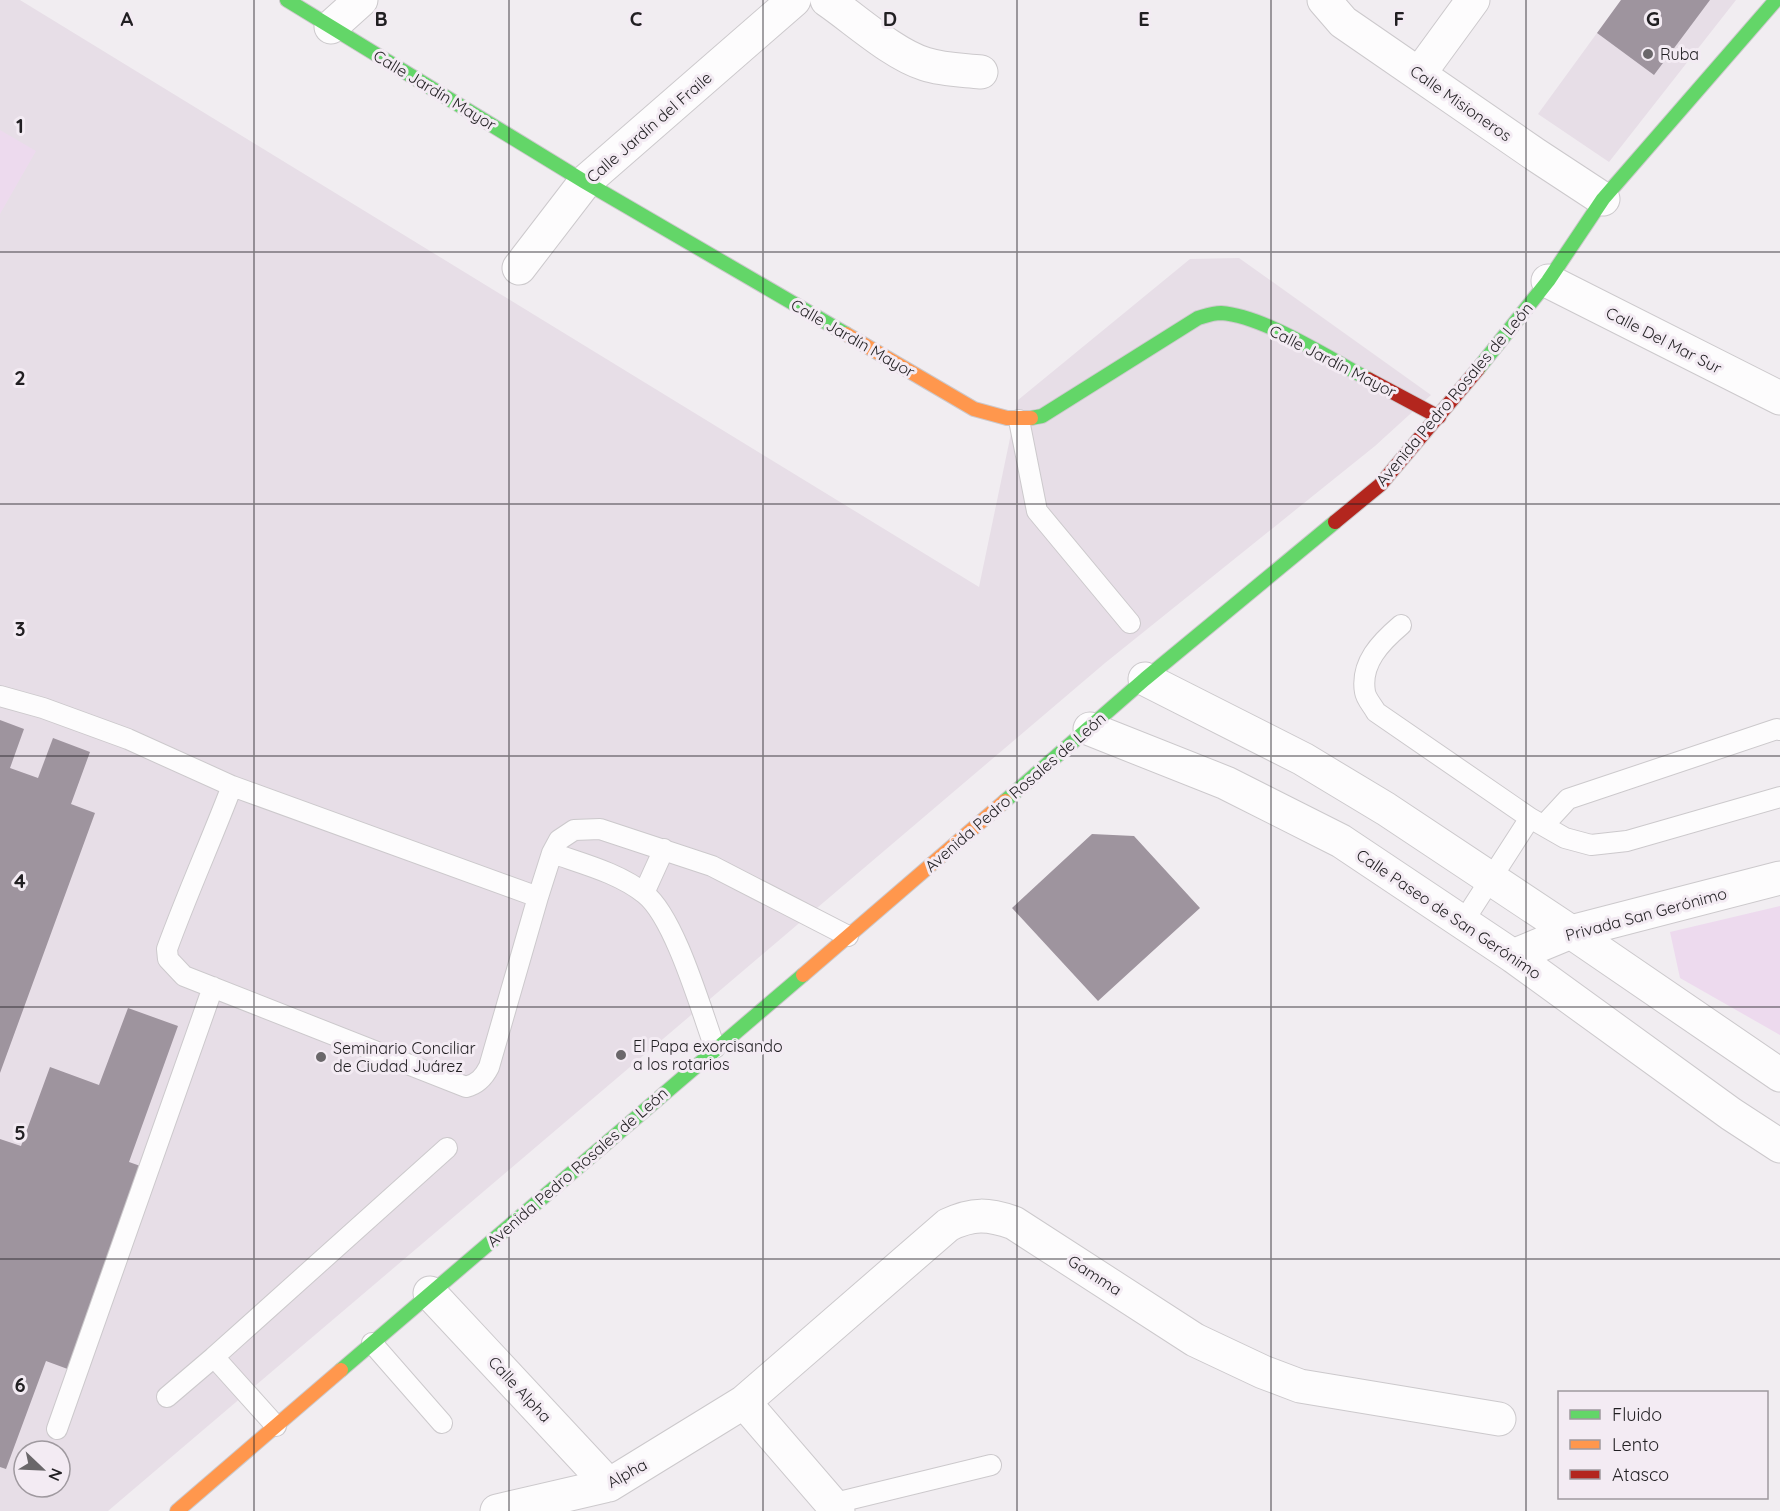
<svg xmlns="http://www.w3.org/2000/svg" width="1780" height="1511" font-family="Quicksand,sans-serif">
<style>
.built{fill:#e7dee7;fill-rule:evenodd}
.park{fill:#eddaee}
.building{fill:#9e949e}
.lines{fill:none;stroke-linecap:round;stroke-linejoin:round}
.lane-casing{stroke:#ccc9cc;stroke-width:22}
.street-casing{stroke:#ccc9cc;stroke-width:35}
.fast-casing{stroke:#ccc9cc;stroke-width:16}
.slow-casing{stroke:#ccc9cc;stroke-width:16}
.jam-casing{stroke:#ccc9cc;stroke-width:16}
.lane{stroke:#fdfcfd;stroke-width:20}
.street{stroke:#fdfcfd;stroke-width:33}
.fast{stroke:#63d668;stroke-width:14}
.slow{stroke:#ff974d;stroke-width:14}
.jam{stroke:#b3261e;stroke-width:14}
.grid{fill:none;stroke:#211f22;stroke-width:1.5;stroke-opacity:0.55}
.poi-dot{fill:#6a676a;stroke:#f3ebf3;stroke-width:2}
.labels{text-anchor:middle;dominant-baseline:central;stroke-width:6;stroke-linejoin:round;paint-order:stroke}
.poi-label{font-size:16px;fill:#211f22;stroke:#f3ebf3;text-anchor:start}
.street-label{font-size:16px;fill:#211f22;stroke:#f3ebf3}
.grid-label{font-size:20px;text-anchor:middle;font-weight:bold;fill:#211f22;stroke:#f3ebf3;stroke-width:6;stroke-linejoin:round;paint-order:stroke}
</style>
<rect width="100%" height="100%" fill="#f1edf1"/>
<path class="built" d="M0,0H20L979,587L1018,400L1190,259L1239,258L1431,395L1375,446L1105,663L108,1511H0ZM24,1451H60V1487H24Z
M1621,0H1736L1609,162L1538,114Z"/>
<path class="park" d="M0,130L36,151L0,214Z
M1780,906V1035L1680,978L1670,932Z"/>
<path class="building" d="M1621,0H1710L1654,75L1597,33Z
M0,720L24,729L10,768L38,778L53,738L90,752L71,804L95,813L0,1073Z
M1092,834L1134,836L1200,908L1098,1001L1012,908Z
M128,1008L178,1026L129,1162L146,1168L73,1371L46,1361L6,1469L0,1467V1139L21,1146L50,1067L99,1085Z"/>
<g class="lines">
<g class="lane-casing">
<path id="lane" d="M1019,420L1037,511L1130,623
M1401,625C1381,642 1360,663 1365,692C1366,699 1373,706 1376,712L1530,818L1565,838L1591,845L1627,841L1780,797
M0,696L43,708L128,739L232,786
M1544,825L1568,799L1777,729L1780,730
M552,853C583,864 619,873 645,894C675,918 701,1010 715,1048
M644,893L664,849
M538,897L489,1067C484,1077 478,1084 466,1087L184,976L168,959L167,949C187,894 211,841 232,786L538,897L552,853L559,840L574,830L600,829L712,866L848,936
M1463,922L1530,818
M372,1343L442,1423
M214,1357L276,1426
M167,1397L214,1357L447,1148
M57,1429L213,987
M831,1504L991,1465"/>
</g>
<g class="street-casing">
<path id="street" d="M827,0C856,20 893,54 925,64C943,70 963,70 981,72
M1324,0L1343,22L1536,155L1603,199
M331,27L361,0
M1419,74L1473,0
M519,268L585,182L794,0
M1548,281L1780,398
M1145,679L1303,759L1386,809L1571,932L1780,1075
M1090,729L1226,783L1341,841L1513,956L1731,1114L1780,1146
M1513,956L1571,932L1780,878
M430,1293L609,1485
M744,1402L838,1511
M497,1511L609,1485L744,1402L948,1225C973,1213 988,1214 1014,1223L1195,1340L1263,1372L1300,1386L1499,1419"/>
</g>
<g class="fast-casing">
<path id="fast" d="M287,0L585,182L846,334
M1478,369L1548,281L1603,199L1776,0
M1031,418L1042,416L1198,318C1205,316 1213,313 1221,313C1264,316 1328,358 1368,379
M1005,801L1145,679L1335,522
M341,1370L803,975"/>
</g>
<g class="slow-casing">
<path id="slow" d="M846,334L974,409L1007,418H1031
M803,975L1005,801
M177,1511L341,1370"/>
</g>
<g class="jam-casing">
<path id="jam" d="M1368,379L1439,417
M1335,522L1380,485L1478,369"/>
</g>
<use href="#lane" class="lane"/>
<use href="#street" class="street"/>
<use href="#fast" class="fast"/>
<use href="#slow" class="slow"/>
<use href="#jam" class="jam"/>
</g>
<path class="grid" d="M254,0V1511M509,0V1511M763,0V1511M1017,0V1511M1271,0V1511M1526,0V1511M0,252H1780M0,504H1780M0,756H1780M0,1007H1780M0,1259H1780"/>
<g class="poi-dot">
<circle cx="1648" cy="54" r="6"/>
<circle cx="621" cy="1055" r="6"/>
<circle cx="321" cy="1057" r="6"/>
</g>
<g class="labels">
<g class="poi-label">
<text x="1660" y="54">Ruba</text>
<text x="633" y="1046">El Papa exorcisando<tspan x="633" dy="18">a los rotarios</tspan></text>
<text x="333" y="1048">Seminario Conciliar<tspan x="333" dy="18">de Ciudad Juárez</tspan></text>
</g>
<g class="street-label">
<text transform="translate(435 90) rotate(31)">Calle Jardín Mayor</text>
<text transform="translate(1461 103) rotate(35)">Calle Misioneros</text>
<text transform="translate(649 127) rotate(-41)">Calle Jardín del Fraile</text>
<text transform="translate(853 338) rotate(30)">Calle Jardín Mayor</text>
<text transform="translate(1664 340) rotate(27)">Calle Del Mar Sur</text>
<text transform="translate(1333 361) rotate(27)">Calle Jardín Mayor</text>
<text transform="translate(1454 394) rotate(-50)">Avenida Pedro Rosales de León</text>
<text transform="translate(1015 792) rotate(-41)">Avenida Pedro Rosales de León</text>
<text transform="translate(1449 914) rotate(34)">Calle Paseo de San Gerónimo</text>
<text transform="translate(1646 914) rotate(-15)">Privada San Gerónimo</text>
<text transform="translate(577 1167) rotate(-41)">Avenida Pedro Rosales de León</text>
<text transform="translate(1095 1275) rotate(33)">Gamma</text>
<text transform="translate(520 1389) rotate(47)">Calle Alpha</text>
<text transform="translate(627 1473) rotate(-29)">Alpha</text>
</g>
</g>
<g class="grid-label">
<text x="127" y="26">A</text>
<text x="381" y="26">B</text>
<text x="636" y="26">C</text>
<text x="890" y="26">D</text>
<text x="1144" y="26">E</text>
<text x="1399" y="26">F</text>
<text x="1653" y="26">G</text>
<text x="20" y="133">1</text>
<text x="20" y="385">2</text>
<text x="20" y="636">3</text>
<text x="20" y="888">4</text>
<text x="20" y="1140">5</text>
<text x="20" y="1392">6</text>
</g>
<rect x="1558" y="1391" width="210" height="108" fill="#f3ebf3" stroke="#9f999f" stroke-width="1.5"/>
<rect x="1570" y="1410" width="30" height="9" fill="#63d668" stroke="#9f999f" stroke-width="1.5"/>
<text x="1612" y="1421" font-size="18" fill="#211f22">Fluido</text>
<rect x="1570" y="1440" width="30" height="9" fill="#ff974d" stroke="#9f999f" stroke-width="1.5"/>
<text x="1612" y="1451" font-size="18" fill="#211f22">Lento</text>
<rect x="1570" y="1470" width="30" height="9" fill="#b3261e" stroke="#9f999f" stroke-width="1.5"/>
<text x="1612" y="1481" font-size="18" fill="#211f22">Atasco</text>
<g transform="translate(42 1469) rotate(113)"><circle r="28" fill="#f3ebf3" stroke="#9f999f" stroke-width="1.5"/>
<path d="M0-4.5L10 22L0 15L-10 22Z" fill="#6a676a"/>
<text y="-9" font-size="16" font-weight="bold" text-anchor="middle" fill="#211f22">N</text>
</g>
</svg>
